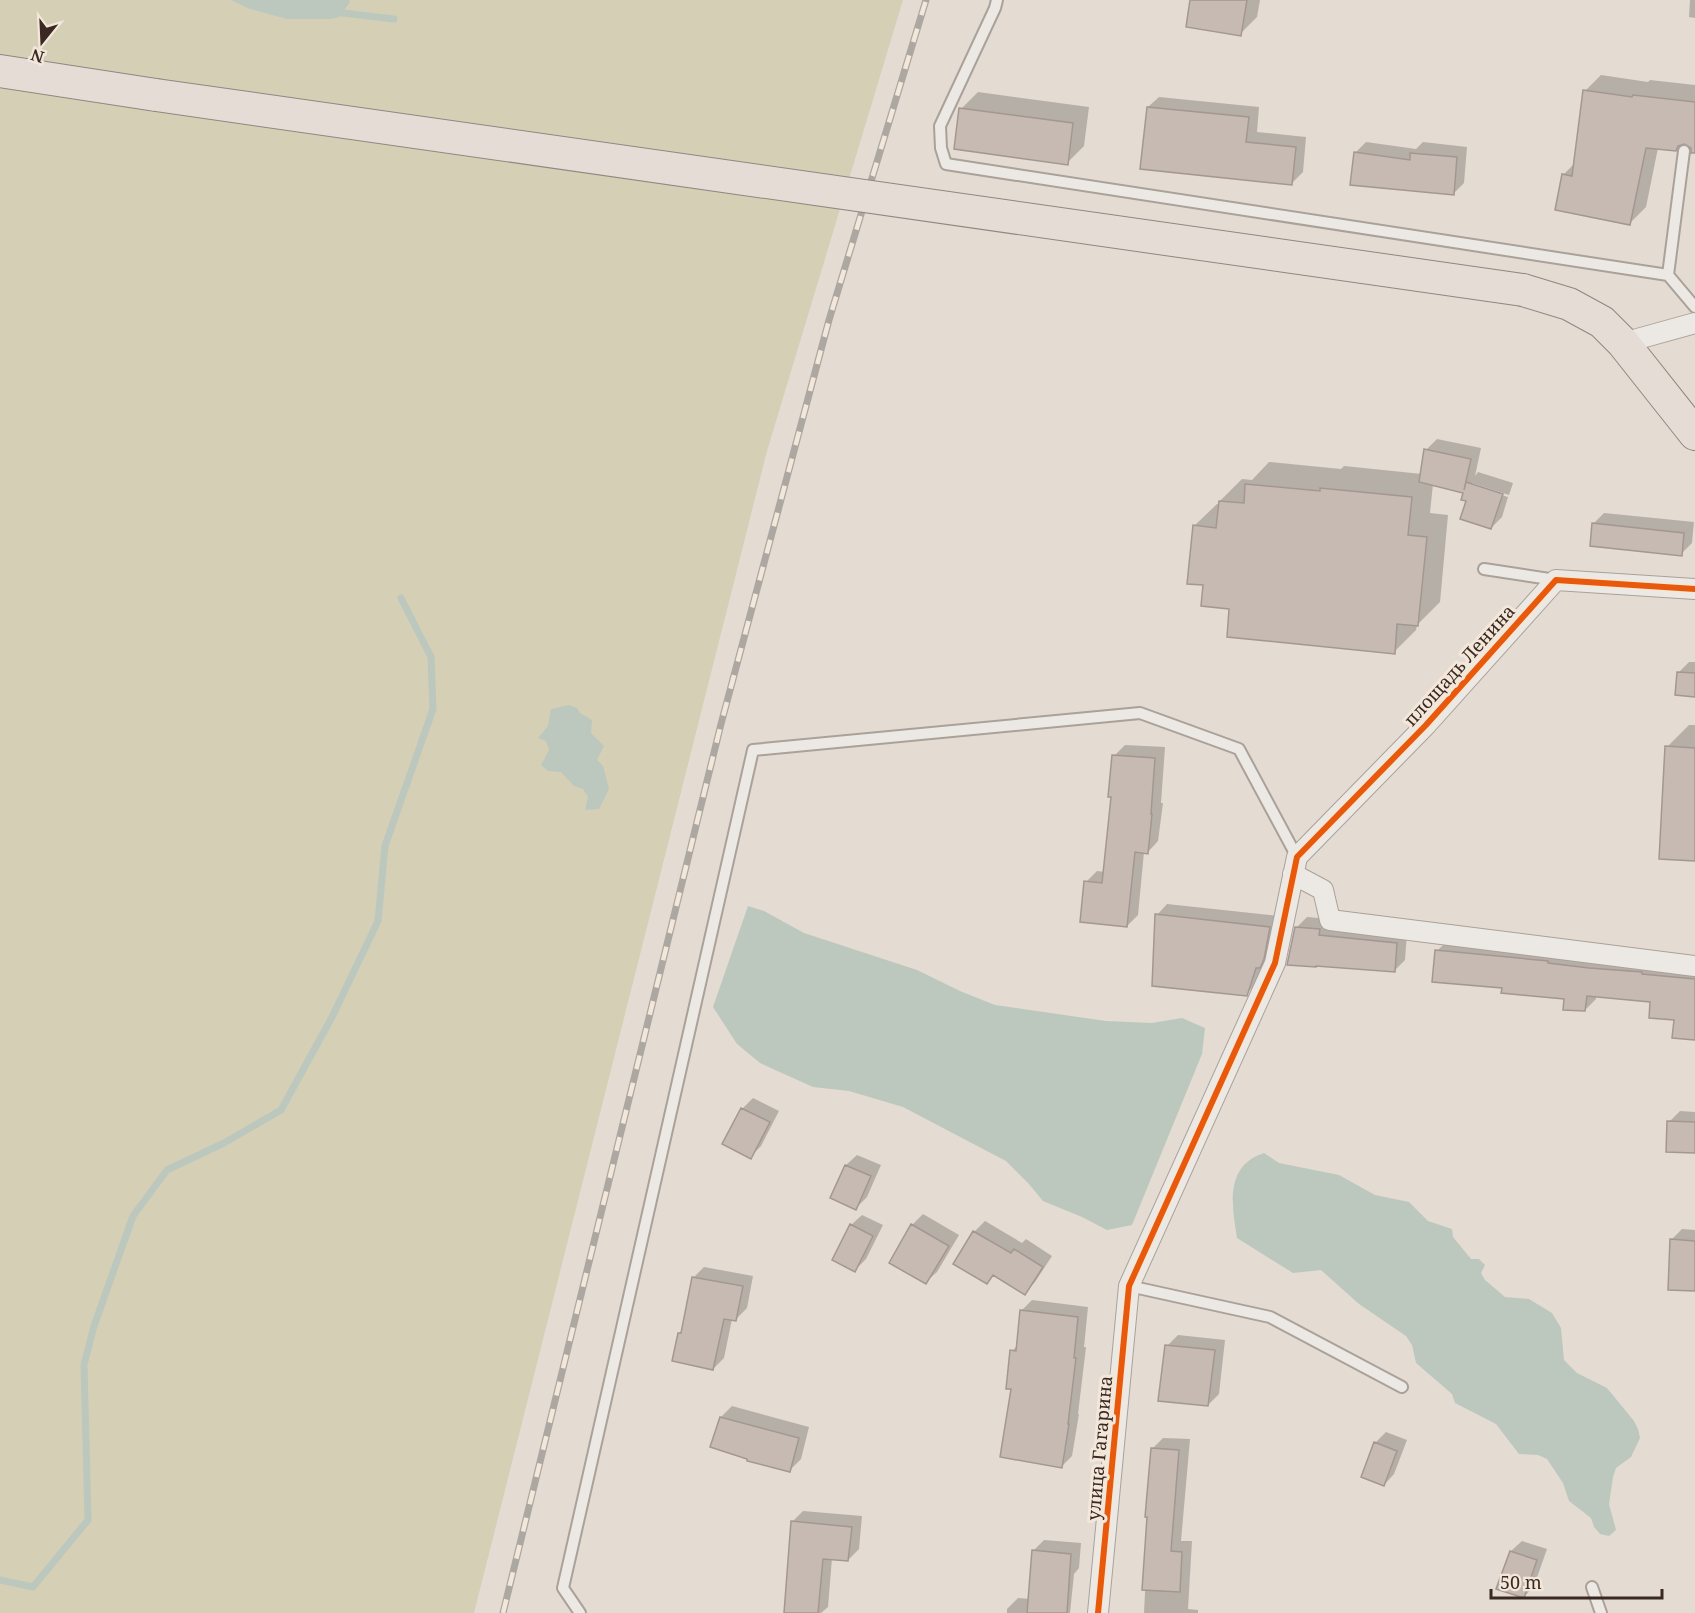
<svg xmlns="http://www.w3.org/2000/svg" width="1695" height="1613" font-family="'Noto Serif',serif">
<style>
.green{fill:#d5cfb6}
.water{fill:#bcc8be}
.shadow{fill:#0003}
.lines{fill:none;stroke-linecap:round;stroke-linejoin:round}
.stream{stroke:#bcc8be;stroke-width:7}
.building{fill:#c7bab3;stroke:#a49791;stroke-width:1.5}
.service-casing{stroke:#aaa19a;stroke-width:14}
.minor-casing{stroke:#aaa19a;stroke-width:22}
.primary-casing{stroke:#8f8781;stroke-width:34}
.service{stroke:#ece8e3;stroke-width:10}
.minor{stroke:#ece8e3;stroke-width:20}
.primary{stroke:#e4dcd5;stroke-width:32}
.rail-casing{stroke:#ada7a2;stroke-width:7}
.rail{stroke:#f3e7da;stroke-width:4.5;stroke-dasharray:14;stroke-linecap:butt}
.primary-bridge-casing{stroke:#8f8781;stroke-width:34;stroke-linecap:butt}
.primary-bridge{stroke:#e4dcd5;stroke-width:32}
.cycleway-casing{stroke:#f3e7da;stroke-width:10}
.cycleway{stroke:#e8590c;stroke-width:6}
.labels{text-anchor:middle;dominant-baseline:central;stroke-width:6;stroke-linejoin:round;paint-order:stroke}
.street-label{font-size:18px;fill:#392922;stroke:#f3e7da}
</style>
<rect width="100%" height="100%" fill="#e4dbd2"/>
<path class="green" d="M0,0H903L767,451L474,1613H0Z"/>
<path class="water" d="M231,0H349L350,2L339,17L331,19H287L250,9Z
M569,705L577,708L580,713L592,720L591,733L604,746L597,760L603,766L609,789L599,809L585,810L588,797L583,789L574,786L561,772L548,771L541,765L549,750L546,741L538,738L548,726L551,709Z
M748,906L764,911L804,933L917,970L960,991L995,1005L1106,1021L1152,1023L1182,1018L1205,1028L1202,1054L1132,1225L1107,1230L1082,1217L1043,1201L1028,1183L1006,1161L903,1107L849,1091L813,1087L760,1063L737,1044L713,1007Z
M1264,1153L1279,1163L1339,1175L1375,1195L1409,1202L1428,1221L1452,1229L1453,1237L1471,1259H1479L1485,1265L1481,1273L1485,1280L1505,1297L1529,1299L1552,1313L1561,1328L1564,1360L1577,1373L1607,1388L1634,1421L1638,1429L1640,1438L1631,1457L1616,1468L1613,1477L1609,1504L1616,1530L1609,1536L1600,1534L1594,1527L1591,1518L1569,1501L1563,1483L1547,1459L1538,1455L1519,1454L1496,1424L1455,1403L1452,1394L1416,1363L1412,1345L1406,1336L1359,1304L1321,1270L1293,1273L1237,1238C1232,1206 1224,1166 1264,1153Z"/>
<path class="shadow" d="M1192,0H1260L1257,17L1240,34Z
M1690,0H1695V18L1689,17Z
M1601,75L1648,82L1650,80L1695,85V152L1692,147L1683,143L1676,150L1658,148L1646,207L1630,223L1563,175L1575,163L1585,91Z
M978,92L1089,107L1084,146L1067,163L961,109Z
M1159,97L1259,107L1257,132L1306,137L1303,172L1292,183L1148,107Z
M1366,142L1416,149L1423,142L1467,147L1464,183L1453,194L1355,153Z
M1437,439L1481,448L1475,476L1478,472L1513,483L1509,495L1472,483V486L1508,497L1502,517L1491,528L1468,500L1465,492L1433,484L1430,513L1448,515L1440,602L1417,625L1416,630L1394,652L1231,608L1205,584L1194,526L1217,504H1220V501L1242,479L1252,480L1269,462L1341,469L1344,466L1422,474L1426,450Z
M1604,513L1694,522L1692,543L1681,554L1593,524Z
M1689,662H1695V695L1678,673Z
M1689,725H1695V859L1667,747Z
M1125,745L1165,747L1161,803H1163L1158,841L1148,852H1144L1138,915L1127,926L1086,882L1097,871L1105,872L1113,796L1114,756Z
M1167,904L1280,916L1270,955L1265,960L1257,983L1246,994L1157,915Z
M1307,917L1330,919L1407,932L1405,960L1394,971L1296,928Z
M1448,940L1695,968V1038L1675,1019L1652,1000L1596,995V999L1585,1010L1565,998L1504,986L1437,951Z
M753,1098L779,1111L761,1146L750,1157L742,1109Z
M1680,1111L1695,1112V1152L1669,1122Z
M857,1155L881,1165L867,1197L856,1208L846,1165Z
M923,1214L959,1235L937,1272L926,1282L912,1225Z
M862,1215L883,1225L866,1259L855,1270L851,1225Z
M985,1221L1022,1243L1026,1239L1052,1256L1035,1282L1025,1293L995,1274L987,1283L974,1232Z
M1682,1229L1695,1230V1290L1671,1240Z
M704,1267L753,1276L747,1308L736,1319H732L724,1358L713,1369L679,1333L684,1329L693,1278Z
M1032,1300L1088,1307L1084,1347H1086L1078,1414H1079L1072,1456L1061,1467L1013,1388L1012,1351L1018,1345L1021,1311Z
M1178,1335L1225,1340L1219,1394L1208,1405L1167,1346Z
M732,1406L809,1427L801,1459L790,1470L721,1417Z
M1386,1432L1407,1440L1394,1474L1384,1485L1375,1443Z
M1163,1438L1190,1439L1181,1541H1192L1188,1609L1198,1610V1613H1144L1152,1449Z
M803,1511L862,1516L859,1549L848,1560L832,1558L828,1607L821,1613H786L792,1522Z
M1044,1540L1081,1543L1079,1568L1074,1574L1070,1613H1007V1609L1018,1598L1030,1599L1033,1551Z
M1522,1541L1547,1549L1534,1586L1524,1597L1511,1551Z"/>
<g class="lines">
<path class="stream" d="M334,12L394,19
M0,1580L33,1587L88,1520L84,1365L94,1326L133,1216L167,1170L224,1143L281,1110L332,1017L378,921L385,846L433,709L431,657L401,598"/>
</g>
<path class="building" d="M1190,0H1247L1241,36L1186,27Z
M1583,90L1632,97L1633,95L1695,102V153H1691V148L1684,144L1678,146L1676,151L1646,148L1630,225L1555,210L1562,174L1572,176Z
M1147,107L1249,117L1246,142L1296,147L1292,185L1140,169Z
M959,108L1073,123L1068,165L954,149Z
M1354,152L1410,160V153L1457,157L1454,195L1350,185Z
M1424,449L1471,459L1464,490L1466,482L1503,494L1491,529L1460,519L1466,501L1461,500L1463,493L1419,482Z
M1245,484L1320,491V488L1412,497L1408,535L1427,537L1418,626L1397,624L1395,654L1227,637L1229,609L1201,606L1203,585L1187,584L1193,525L1216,528L1219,501L1244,503Z
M1592,523L1684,533L1682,556L1590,546Z
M1677,672L1695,673V697L1675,695Z
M1665,746L1695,748V861L1659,859Z
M1112,755L1155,758L1151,814H1152L1148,854L1135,852L1127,927L1080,922L1084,881L1102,883L1111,797H1108Z
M1155,914L1270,927L1264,959L1260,968H1256L1247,996L1152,986Z
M1295,927L1320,929L1319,935L1397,943L1395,972L1316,966V967L1287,965Z
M1435,950L1548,961V963L1589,968L1642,972V974L1695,979V1040L1672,1038L1674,1020L1649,1018L1650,1002L1587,996L1585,1011L1563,1010L1564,999L1501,993L1502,988L1432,982Z
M741,1108L770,1122L751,1159L722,1144Z
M1667,1121L1695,1122V1153L1666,1152Z
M845,1165L871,1176L856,1210L830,1198Z
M850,1224L873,1236L855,1272L832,1260Z
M911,1224L949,1246L926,1284L889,1263Z
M973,1231L1011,1253L1014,1249L1043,1267L1025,1295L993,1275L987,1284L953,1264Z
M1670,1239L1695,1241V1291L1668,1290Z
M692,1277L743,1286L736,1321L724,1319L713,1370L672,1361L678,1333H681Z
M1020,1310L1078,1317L1074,1358H1076L1068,1424H1069L1062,1468L1000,1457L1011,1389H1006L1010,1350L1016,1351Z
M1165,1345L1215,1350L1208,1406L1158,1401Z
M720,1417L799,1438L790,1472L747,1461V1459L710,1447Z
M1374,1442L1397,1451L1384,1486L1361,1477Z
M1151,1448L1179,1450L1171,1551L1182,1552L1180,1592L1142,1590L1147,1517H1145Z
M791,1521L852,1527L848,1561L823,1559L818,1613H784Z
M1032,1550L1071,1554L1067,1613H1027Z
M1510,1551L1537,1560L1524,1598L1496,1589Z"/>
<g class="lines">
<g class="service-casing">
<path id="service" d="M997,0L995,8L940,126L941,148L946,164L1668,275
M1684,151L1668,275L1695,307
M1484,569L1556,580
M1129,1286L1270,1317L1402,1387
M1592,1587L1601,1613
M580,1613L563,1588L753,750L1140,713L1239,749L1297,857"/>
</g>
<g class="minor-casing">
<path id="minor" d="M1623,343L1695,323
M1293,874L1323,890L1330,920L1695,966
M1098,1613L1129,1286L1275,963L1297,857L1426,725L1556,580L1695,589"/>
</g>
<g class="primary-casing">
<path id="primary" d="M0,71L156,95
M1523,290L1569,304L1602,322L1623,343L1695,434"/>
</g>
<use href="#service" class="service"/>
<use href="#minor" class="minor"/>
<use href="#primary" class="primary"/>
<g class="rail-casing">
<path id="rail" d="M503,1613L721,724L829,320L926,0"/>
</g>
<use href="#rail" class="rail"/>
<g class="primary-bridge-casing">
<path id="primary-bridge" d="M156,95L1523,290"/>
</g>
<use href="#primary-bridge" class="primary-bridge"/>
<g class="cycleway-casing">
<path id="cycleway" d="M1098,1613L1129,1286L1275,963L1297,857L1426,725L1556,580L1695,589"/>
</g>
<use href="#cycleway" class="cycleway"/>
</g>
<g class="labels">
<g class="street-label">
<text transform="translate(1459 665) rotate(-48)">площадь Ленина</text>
<text transform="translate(1099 1448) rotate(-85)">улица Гагарина</text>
</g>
</g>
<g transform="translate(42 42) rotate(198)" stroke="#f3e7da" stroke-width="4.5" paint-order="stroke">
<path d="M0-4.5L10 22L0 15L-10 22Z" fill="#392922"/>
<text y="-9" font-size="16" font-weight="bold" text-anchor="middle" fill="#392922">N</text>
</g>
<path d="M1491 1589v9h171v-9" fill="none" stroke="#392922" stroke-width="3"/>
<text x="1500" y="1589" font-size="18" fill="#392922" stroke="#f3e7da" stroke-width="4.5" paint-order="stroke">50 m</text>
</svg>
